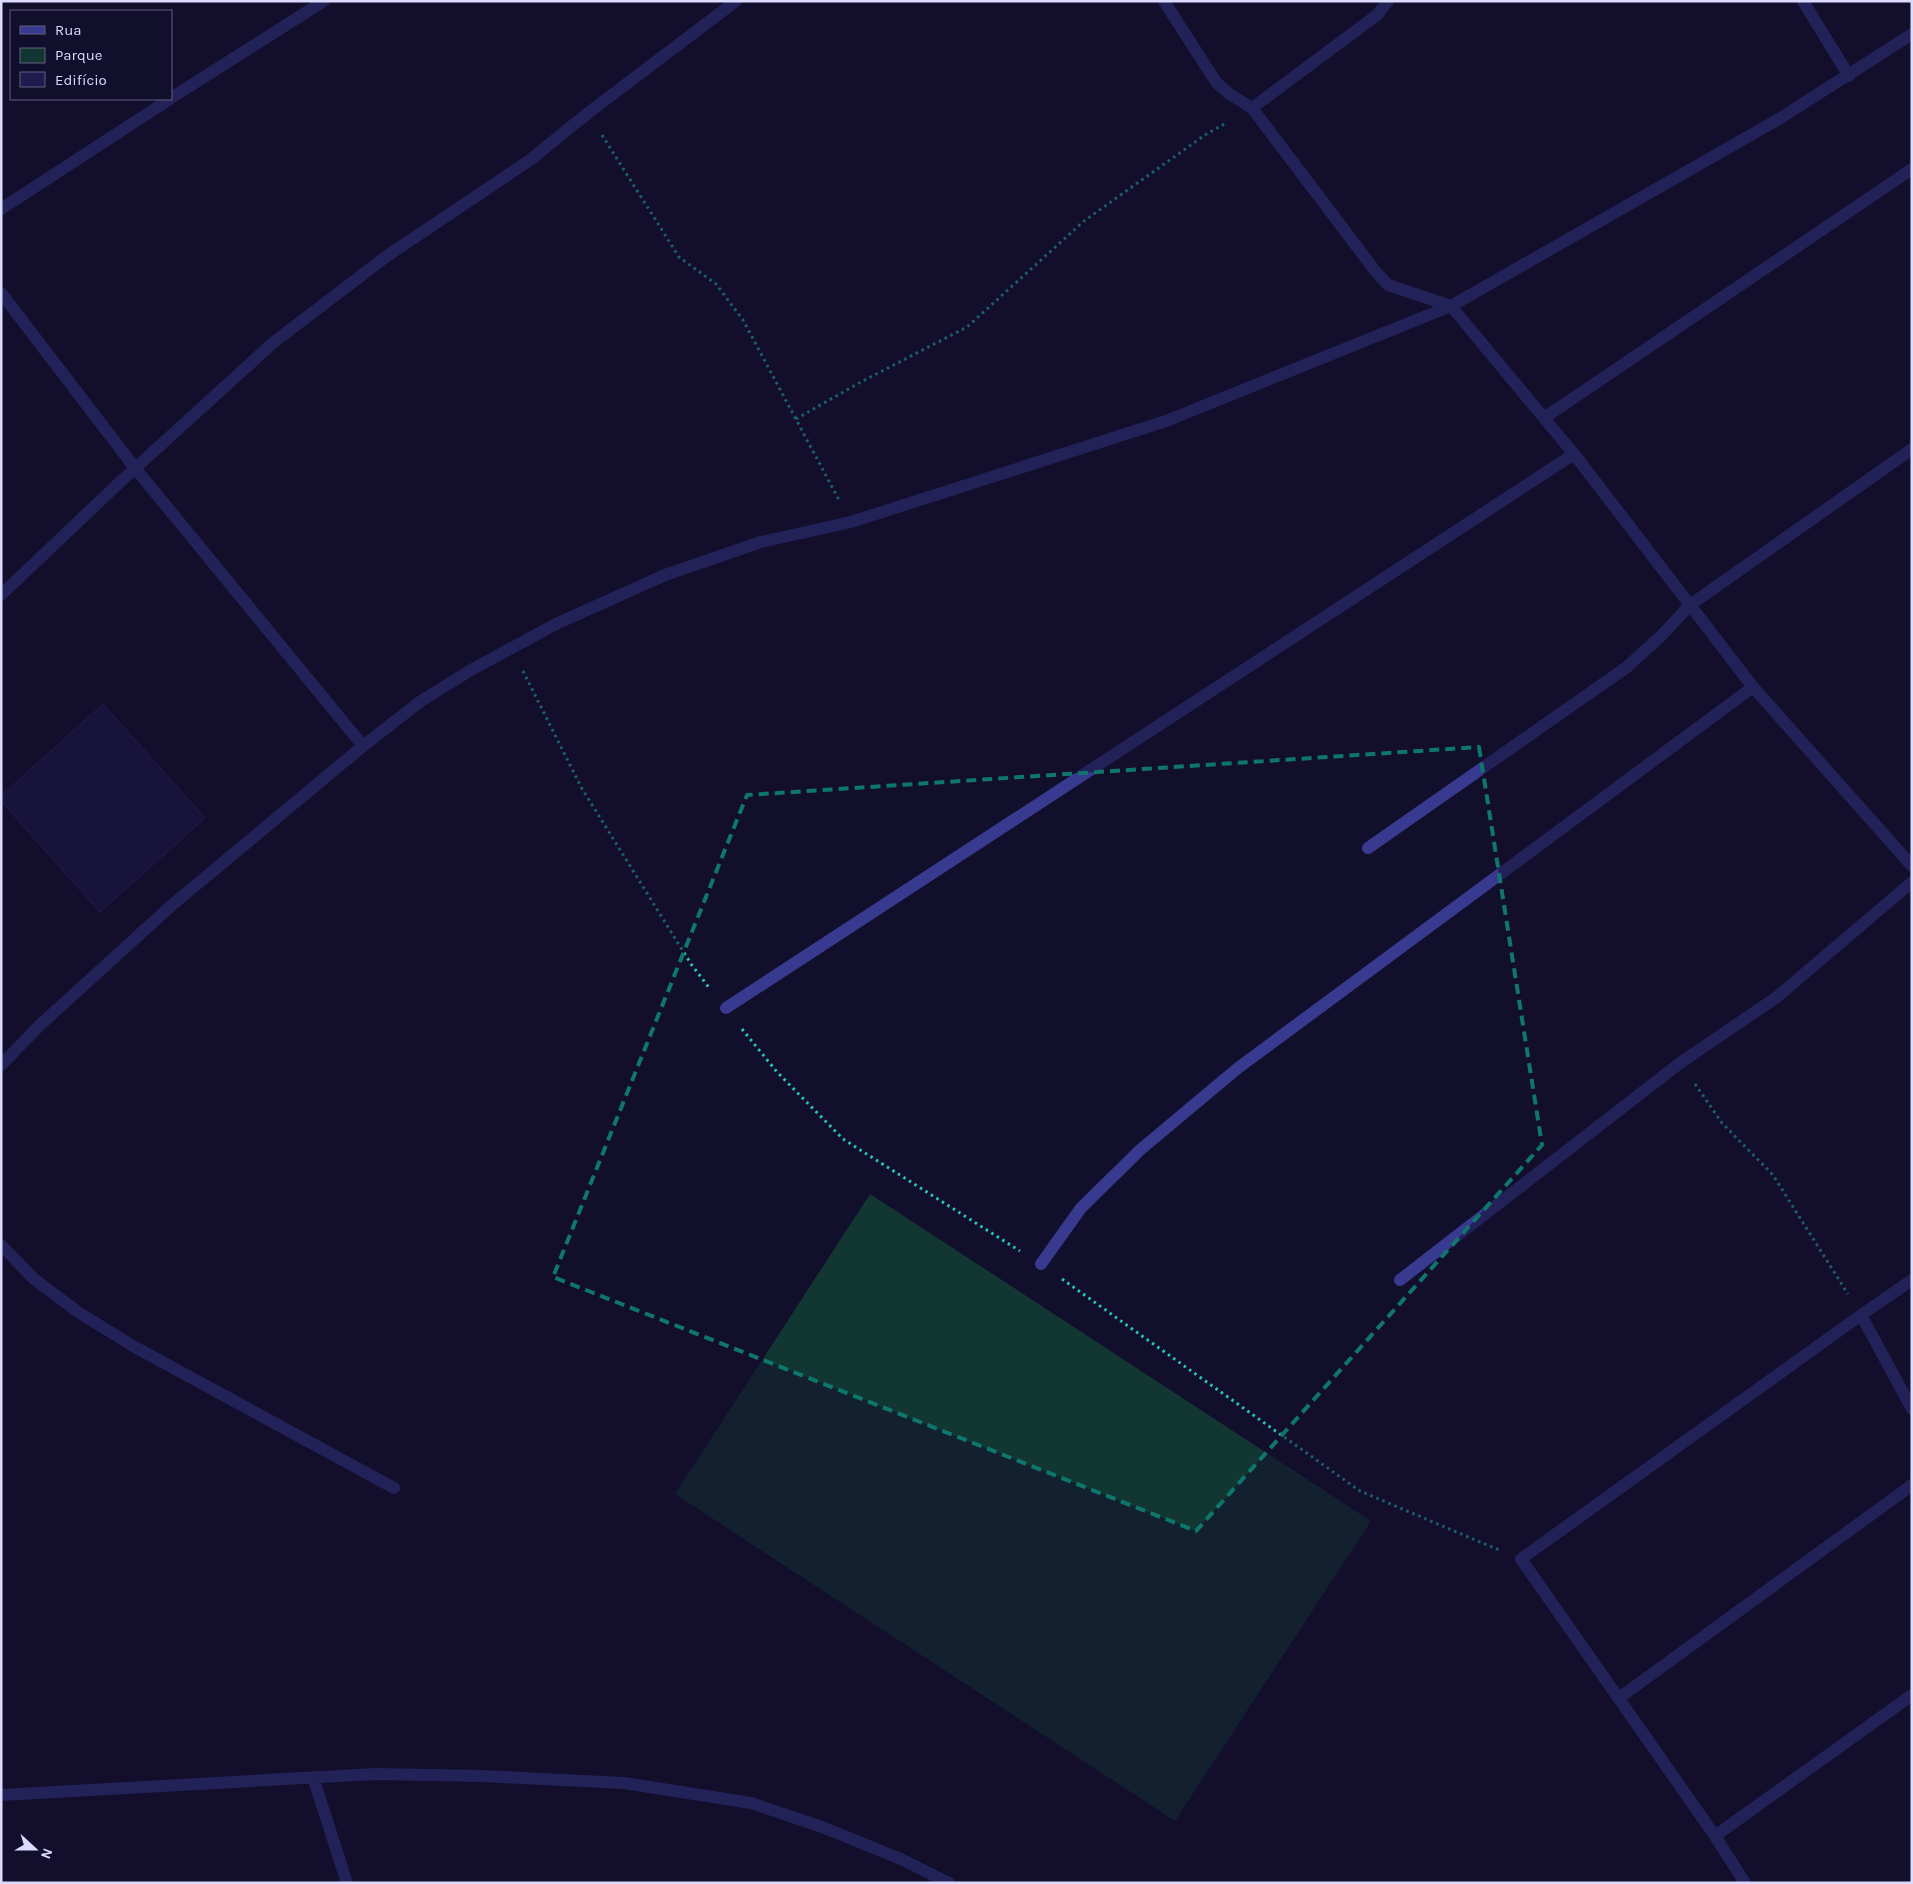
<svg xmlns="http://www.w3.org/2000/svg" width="1913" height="1884" font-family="Karla,sans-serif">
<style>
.green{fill:#123733}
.building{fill:#211a4f;stroke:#352b7c}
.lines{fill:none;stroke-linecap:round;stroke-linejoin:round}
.path{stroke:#28c6b1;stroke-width:3;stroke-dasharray:2.5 4;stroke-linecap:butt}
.street{stroke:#373a8e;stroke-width:12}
.marked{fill:none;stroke:#0f766e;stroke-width:4;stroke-dasharray:10 6;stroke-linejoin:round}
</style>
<rect width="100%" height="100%" fill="#120f2c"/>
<path class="green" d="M870,1194L1371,1521L1175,1821L675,1494Z"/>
<path class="building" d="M103,704L205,818L100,912L1,801V796Z"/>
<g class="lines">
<path class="path" d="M602,135L679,257L716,284L743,320L839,500
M796,419L859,383L967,327L1084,221L1205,135L1226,123
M523,671L581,787L691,964L710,989
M742,1029L777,1072L843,1139L1020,1251
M1695,1084L1722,1123L1773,1175L1848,1294
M1062,1279L1360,1491L1499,1550"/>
<path class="street" d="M1164,1L1216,82L1228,93L1252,108L1376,272L1388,285L1451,306L1574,454L1753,687L1912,866
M1803,1L1849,76
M171,98L324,1
M1252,108L1377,15L1388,1
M1,209L170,99
M1,293L135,468L363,746
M1544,418L1912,169
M1,595L120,482L274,342L387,256L530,160L588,113L736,1
M1368,848L1627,667L1662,635L1690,605L1912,449
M726,1008L1574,454
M1,1065L40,1025L172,905L363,746L421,701L471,670L558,623L665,575L761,542L851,522L1166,421L1451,306L1779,119L1912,34
M1,1245L34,1279L78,1312L133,1346L394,1488
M1041,1264L1081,1208L1140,1150L1238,1068L1753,687
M1400,1280L1680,1063L1777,997L1912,882
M1861,1315L1912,1409
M1619,1698L1912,1485
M313,1777L347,1883
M1,1795L376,1774L482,1776L624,1783L751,1803L822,1827L901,1859L949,1883
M1715,1836L1912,1695
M1745,1883L1715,1836L1521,1559L1861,1315L1912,1280"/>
</g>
<path d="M0 0H1913V1884H0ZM1479,747L1542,1145L1196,1531L553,1277L747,795Z" fill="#120f2c" fill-opacity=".55" fill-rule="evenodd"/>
<path class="marked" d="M1479,747L1542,1145L1196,1531L553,1277L747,795Z"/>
<rect width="1913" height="1884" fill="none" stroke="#dcdbff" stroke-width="5"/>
<rect x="10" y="10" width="162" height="90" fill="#120f2c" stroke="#636180"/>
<rect x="20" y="26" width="25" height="8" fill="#373a8e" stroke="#636180"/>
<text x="55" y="35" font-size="15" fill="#dcdbff">Rua</text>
<rect x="20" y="48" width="25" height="15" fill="#123733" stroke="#636180"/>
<text x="55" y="60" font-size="15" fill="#dcdbff">Parque</text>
<rect x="20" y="72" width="25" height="15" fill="#211a4f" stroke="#636180"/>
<text x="55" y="85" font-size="15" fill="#dcdbff">Edifício</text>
<g transform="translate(35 1849) rotate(111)" stroke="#120f2c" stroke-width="4" paint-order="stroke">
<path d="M0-4L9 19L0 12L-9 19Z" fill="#dcdbff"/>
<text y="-8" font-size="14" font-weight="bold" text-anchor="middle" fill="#dcdbff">N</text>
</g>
</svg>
